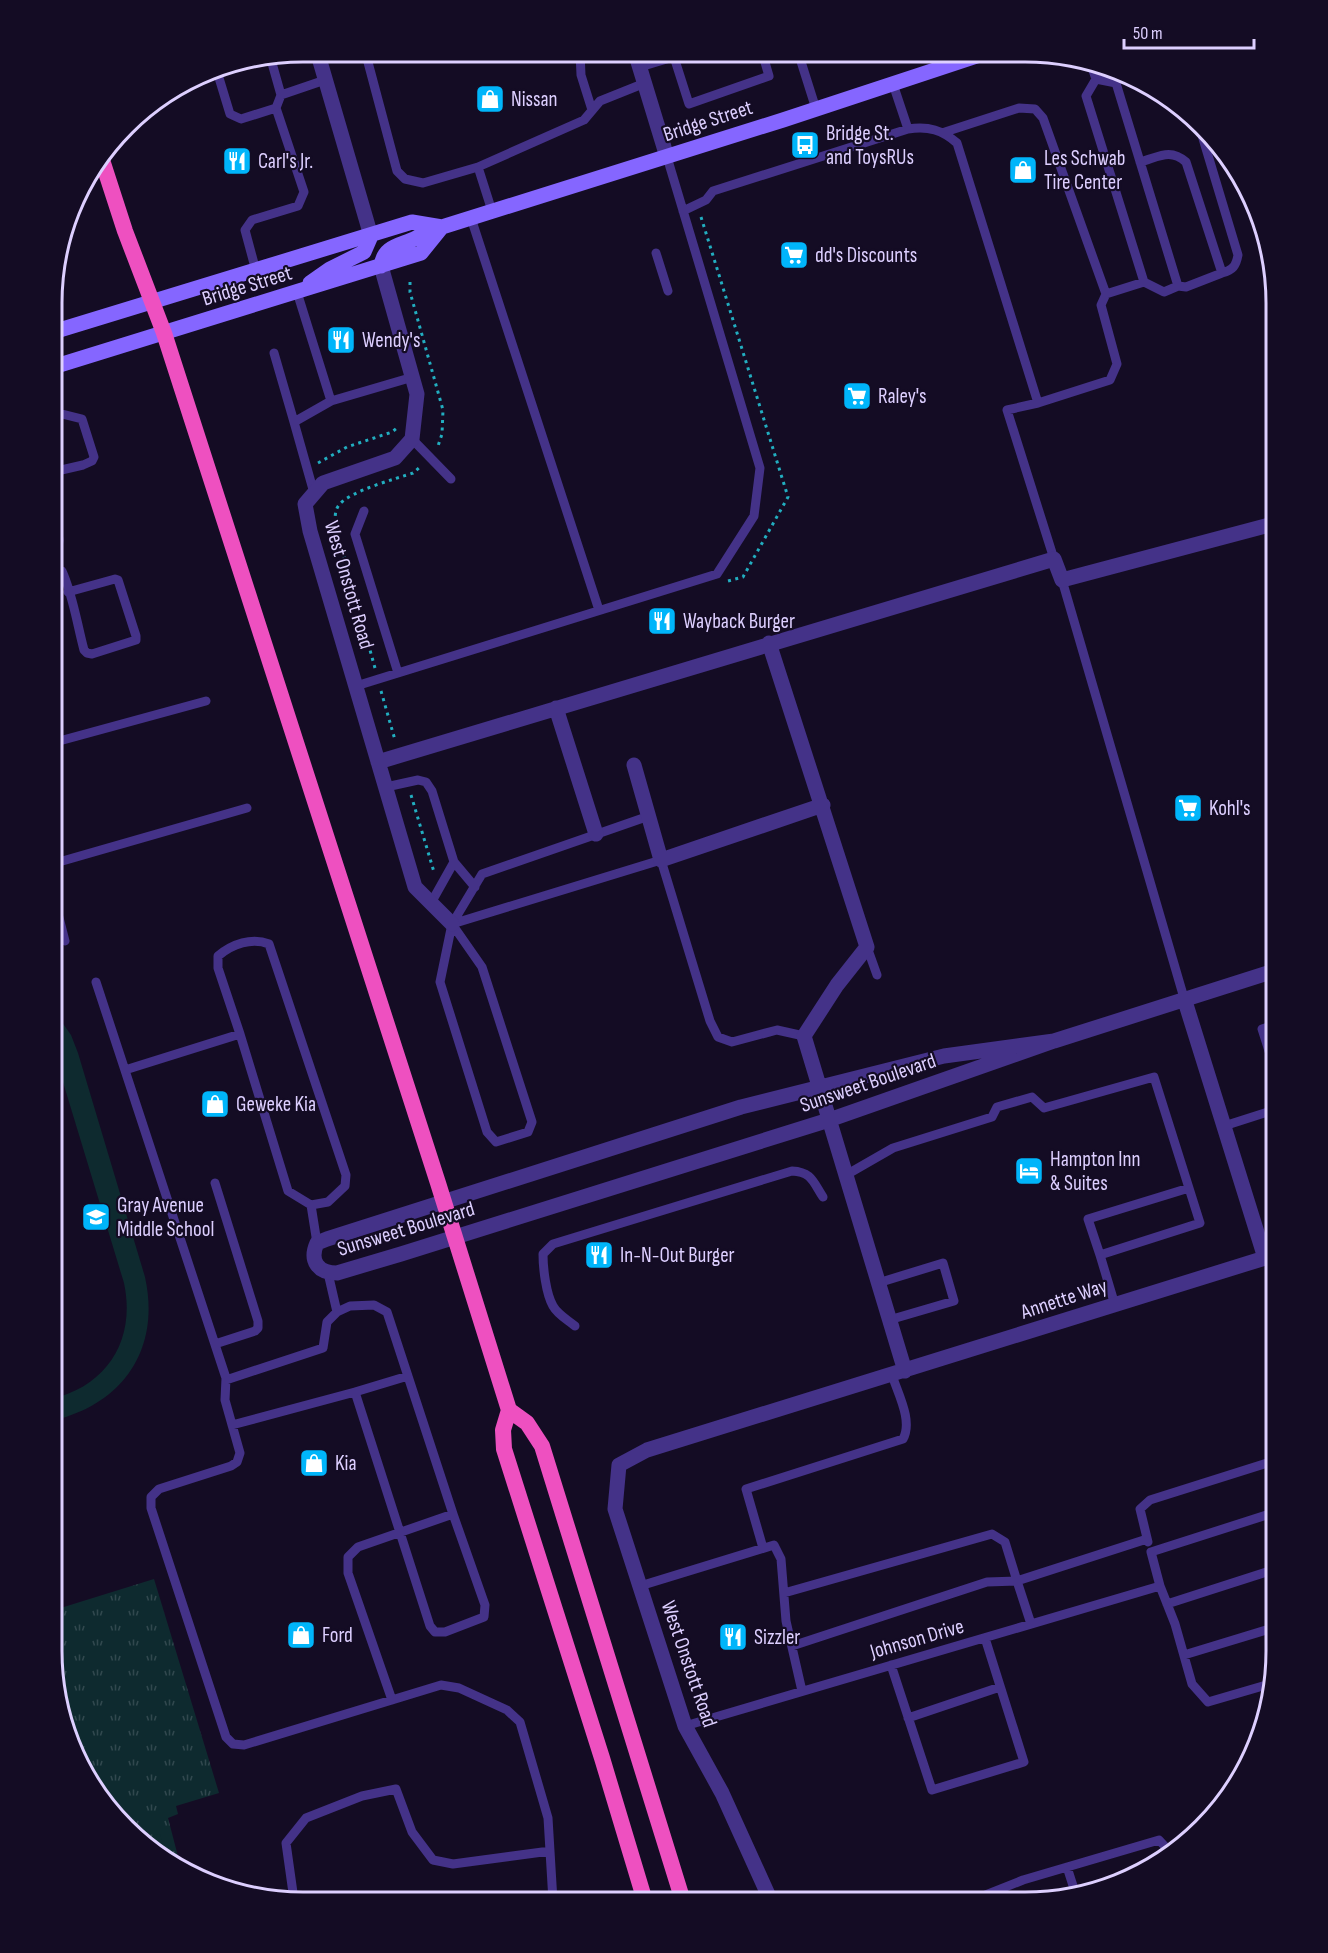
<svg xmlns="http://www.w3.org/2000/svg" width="1328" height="1953" font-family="'Sofia Sans Condensed',sans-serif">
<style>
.grass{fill:url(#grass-tufts)}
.pitch{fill:#0e2a2f}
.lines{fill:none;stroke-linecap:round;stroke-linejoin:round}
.path{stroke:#22aec0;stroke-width:3;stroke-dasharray:3 4.5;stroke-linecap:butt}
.service{stroke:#443288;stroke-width:9}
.minor{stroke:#443288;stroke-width:15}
.secondary{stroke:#8566ff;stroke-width:15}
.trunk{stroke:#ee50c0;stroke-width:16}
.labels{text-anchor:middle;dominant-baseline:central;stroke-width:4.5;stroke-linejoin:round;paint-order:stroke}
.poi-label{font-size:21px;fill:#ddcfff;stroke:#140c24;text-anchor:start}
.street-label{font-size:21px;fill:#ddcfff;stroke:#140c24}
.rim{fill:none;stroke:#ddcfff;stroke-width:3}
</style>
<defs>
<pattern id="grass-tufts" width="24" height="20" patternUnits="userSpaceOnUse" patternTransform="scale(1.5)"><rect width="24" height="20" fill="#0e2a2f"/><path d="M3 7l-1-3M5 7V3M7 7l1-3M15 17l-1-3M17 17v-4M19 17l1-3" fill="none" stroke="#31484e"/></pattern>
</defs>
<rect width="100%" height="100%" fill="#140c24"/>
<path class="grass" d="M154,1579L219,1793L176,1806L178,1814L168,1818L181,1868L150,1850L103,1804L70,1747L51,1650V1611Z"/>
<path class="pitch" d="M52,1008L71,1035L78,1053L145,1277C161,1349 123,1405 51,1421V1399C108,1386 136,1339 124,1283L52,1046Z
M160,1834L168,1861L150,1850L140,1840Z"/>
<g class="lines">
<path class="path" d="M701,217L788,497L743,577L728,581
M410,282V292L443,410L442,434L438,446
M318,463L347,447L392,432L397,428
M375,668L336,528C335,520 334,511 339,505C350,491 395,479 413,473L420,467
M381,691L395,740
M411,795L434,872"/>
<path class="service" d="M365,51L397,171L405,179L423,183L478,167L584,120L600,101L645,83
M580,52L581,75L592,110
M798,52L816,109
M674,57L689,104L769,76L762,52
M1090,62L1096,79
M640,67L690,52
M216,68L230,114L241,119L276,108L281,95L270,56
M1096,79L1116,83L1178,286L1164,292L1144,282L1086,96Z
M893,84L908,129C929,126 942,130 957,143L1038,403L1110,380L1117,364L1101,305L1106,294L1144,282
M281,95L325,80
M1198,122L1238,255C1236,266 1233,270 1222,273
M945,132L1019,108L1035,109L1043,118L1106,294
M1140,162C1159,157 1170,148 1186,162L1222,273L1186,287L1178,286
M478,167L492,211
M683,211L706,200L713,191L908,129
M471,218L599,610
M656,253L668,291
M256,271L245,230L252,220L298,206L304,192L276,108
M297,292L331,401
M274,353L294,422
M53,398L58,413L82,419L94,457L92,461L83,465L57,471
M1038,403L1007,410L1054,559
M412,439L451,479
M314,493L294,422L331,401L413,377
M364,511L355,534L398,673
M53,553C64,543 57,532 53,519
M53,573L62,571C73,595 77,624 84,650L87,653L92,654L136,640V636L118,580L115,579L68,592
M1062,580L1184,998
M356,686L717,574L754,516L760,468L667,157
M52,743L206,701
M386,787L418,780L426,782L432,791L454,862L475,887
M52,864L247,808
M52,890L65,941
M431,903L454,862
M452,924L482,967L532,1122L528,1132L496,1142L487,1132L440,982L452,924L482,874L649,816
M452,924L661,860L710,1021L718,1037L732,1042L777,1030L804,1036
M867,947L877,975
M96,982L226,1378L225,1400L240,1453L237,1462L231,1466L159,1489L151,1497V1508L226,1737L233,1744L244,1745L441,1685L459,1688L507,1710L520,1722L548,1818L553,1901
M125,1070L240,1034L218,968V956C232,944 252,937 269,944L346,1175L345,1186L328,1202L311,1205L288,1191L240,1034
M1277,1076L1262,1029L1277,1024
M1224,1126L1277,1109
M846,1175L893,1148L992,1117L997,1107L1032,1097L1044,1108L1154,1077L1200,1223L1100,1255L1115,1305
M311,1205L317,1243
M1100,1255L1088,1219L1189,1188
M328,1273L337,1312
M878,1283L943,1263L954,1301L889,1320
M575,1326C568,1320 558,1315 553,1306C546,1294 543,1268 543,1254L553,1244L792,1171C812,1172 813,1182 823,1197
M215,1344L255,1331L258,1328V1321L215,1183
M226,1380L323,1348L327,1322L337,1312L350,1306L374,1305L387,1312L453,1514L358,1547L348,1557V1573L392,1700
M355,1392L408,1376
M232,1425L355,1392L430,1626L435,1632H445L484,1617L485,1605L453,1514
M1148,1542L1140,1509L1150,1500L1277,1460
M763,1548L746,1489L903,1439C913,1421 898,1394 892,1375
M640,1586L774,1545L781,1559L786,1621L802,1691
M784,1593L992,1534L1005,1542L1017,1581L1147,1539
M1167,1604L1276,1569
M792,1646L987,1582L1017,1581L1031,1624
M1184,1655L1276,1627
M891,1665L932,1790L1024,1762L985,1638
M1273,1683L1208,1702L1192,1684L1175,1624L1160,1586L1151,1552L1276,1512
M908,1718L1000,1687
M685,1726L1160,1586
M1067,1867L1075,1892
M294,1900L286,1843L306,1818L362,1796L396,1789L412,1832L433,1860L453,1864L550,1851
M968,1902L1023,1880L1159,1840L1172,1854"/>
<path class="minor" d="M317,51L371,236
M635,52L667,157
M381,266L417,394L412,439L395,458L323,483L305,504L310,531L415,887L452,924
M769,643L867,947L837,985L804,1036L905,1371
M556,708L596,834
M378,762L1054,559L1062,580L1277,523
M634,765L661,860L823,805
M1054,1041L944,1056L741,1107L327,1239L317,1243C309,1261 318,1273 337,1273L401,1254L829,1120L1054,1041L1277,970
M771,1901L722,1793L685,1726L615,1509L619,1465L647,1450L1265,1258L1184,998"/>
<path class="secondary" d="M381,266C384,245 400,246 416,238C422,235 426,230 430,225
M310,283L330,269L364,252L371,236
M53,332L412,222L442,227L783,120L986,53
M53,367L421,253L442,227"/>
<path class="trunk" d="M101,157L125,231L164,333L438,1183L509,1410L503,1430L504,1449L602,1758L645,1901
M509,1410L527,1423L542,1446L683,1901"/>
</g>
<defs>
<g id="shop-square" transform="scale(1.5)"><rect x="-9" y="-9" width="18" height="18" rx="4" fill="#00b5fa" stroke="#140c24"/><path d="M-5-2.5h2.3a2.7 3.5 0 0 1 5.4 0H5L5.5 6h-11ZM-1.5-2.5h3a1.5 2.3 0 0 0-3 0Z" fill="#fff"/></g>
<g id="bus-square" transform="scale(1.5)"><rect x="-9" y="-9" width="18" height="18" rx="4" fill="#00b5fa" stroke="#140c24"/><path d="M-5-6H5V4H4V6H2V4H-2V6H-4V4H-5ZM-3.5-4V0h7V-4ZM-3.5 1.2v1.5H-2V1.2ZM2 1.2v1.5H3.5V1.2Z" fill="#fff"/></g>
<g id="restaurant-square" transform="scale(1.5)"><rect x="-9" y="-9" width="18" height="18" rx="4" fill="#00b5fa" stroke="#140c24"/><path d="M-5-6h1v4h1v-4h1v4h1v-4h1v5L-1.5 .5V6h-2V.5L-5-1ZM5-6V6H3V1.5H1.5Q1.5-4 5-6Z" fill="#fff"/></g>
<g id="supermarket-square" transform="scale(1.5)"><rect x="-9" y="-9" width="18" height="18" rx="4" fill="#00b5fa" stroke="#140c24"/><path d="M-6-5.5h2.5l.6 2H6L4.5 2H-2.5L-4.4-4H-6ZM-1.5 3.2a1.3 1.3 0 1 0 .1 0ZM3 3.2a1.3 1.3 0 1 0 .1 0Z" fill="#fff"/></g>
<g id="hotel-square" transform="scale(1.5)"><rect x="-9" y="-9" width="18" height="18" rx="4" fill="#00b5fa" stroke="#140c24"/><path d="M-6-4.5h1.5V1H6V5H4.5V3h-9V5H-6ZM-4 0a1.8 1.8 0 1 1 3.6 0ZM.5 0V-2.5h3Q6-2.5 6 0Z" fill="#fff"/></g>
<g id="school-square" transform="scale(1.5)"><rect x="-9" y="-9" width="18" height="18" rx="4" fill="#00b5fa" stroke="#140c24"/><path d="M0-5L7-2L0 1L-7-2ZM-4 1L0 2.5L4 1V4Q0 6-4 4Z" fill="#fff"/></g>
</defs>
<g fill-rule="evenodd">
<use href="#shop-square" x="490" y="99"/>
<use href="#bus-square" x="805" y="145"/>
<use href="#restaurant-square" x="237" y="161"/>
<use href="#shop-square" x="1023" y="170"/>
<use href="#supermarket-square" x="794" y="255"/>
<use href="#restaurant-square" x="341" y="340"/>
<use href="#supermarket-square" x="857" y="396"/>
<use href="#restaurant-square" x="662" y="621"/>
<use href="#supermarket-square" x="1188" y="808"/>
<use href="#shop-square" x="215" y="1104"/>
<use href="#hotel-square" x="1029" y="1171"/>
<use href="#school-square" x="96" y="1217"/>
<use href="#restaurant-square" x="599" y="1255"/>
<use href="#shop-square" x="314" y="1463"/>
<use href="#shop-square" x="301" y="1635"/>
<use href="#restaurant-square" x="733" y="1637"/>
</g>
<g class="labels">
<g class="poi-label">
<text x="511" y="99">Nissan</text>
<text x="826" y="133">Bridge St.<tspan x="826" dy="24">and ToysRUs</tspan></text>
<text x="1044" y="158">Les Schwab<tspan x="1044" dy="24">Tire Center</tspan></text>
<text x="258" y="161">Carl's Jr.</text>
<text x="815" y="255">dd's Discounts</text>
<text x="362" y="340">Wendy's</text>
<text x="878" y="396">Raley's</text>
<text x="683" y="621">Wayback Burger</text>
<text x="1209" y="808">Kohl's</text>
<text x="236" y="1104">Geweke Kia</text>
<text x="1050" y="1159">Hampton Inn<tspan x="1050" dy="24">&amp; Suites</tspan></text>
<text x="117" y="1205">Gray Avenue<tspan x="117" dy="24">Middle School</tspan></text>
<text x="620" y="1255">In-N-Out Burger</text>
<text x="335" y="1463">Kia</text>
<text x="322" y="1635">Ford</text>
<text x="754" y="1637">Sizzler</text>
</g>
<g class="street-label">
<text transform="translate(708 121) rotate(-18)">Bridge Street</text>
<text transform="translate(247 286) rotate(-17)">Bridge Street</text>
<text transform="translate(349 585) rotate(74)">West Onstott Road</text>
<text transform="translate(868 1083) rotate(-19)">Sunsweet Boulevard</text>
<text transform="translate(406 1229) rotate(-17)">Sunsweet Boulevard</text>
<text transform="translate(1064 1299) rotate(-18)">Annette Way</text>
<text transform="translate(917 1639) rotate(-16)">Johnson Drive</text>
<text transform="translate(689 1664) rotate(71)">West Onstott Road</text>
</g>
</g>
<path d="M0 0H1328V1953H0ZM303 62H1025A241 241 0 0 1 1266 303V1651A241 241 0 0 1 1025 1892H303A241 241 0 0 1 62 1651V303A241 241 0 0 1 303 62Z" fill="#140c24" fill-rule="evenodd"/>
<path class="rim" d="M303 62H1025A241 241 0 0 1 1266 303V1651A241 241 0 0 1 1025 1892H303A241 241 0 0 1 62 1651V303A241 241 0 0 1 303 62Z"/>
<path d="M1124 39v9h130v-9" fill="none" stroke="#ddcfff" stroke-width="3"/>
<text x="1133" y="39" font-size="18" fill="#ddcfff" stroke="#140c24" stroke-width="4.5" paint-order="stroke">50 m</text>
</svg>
